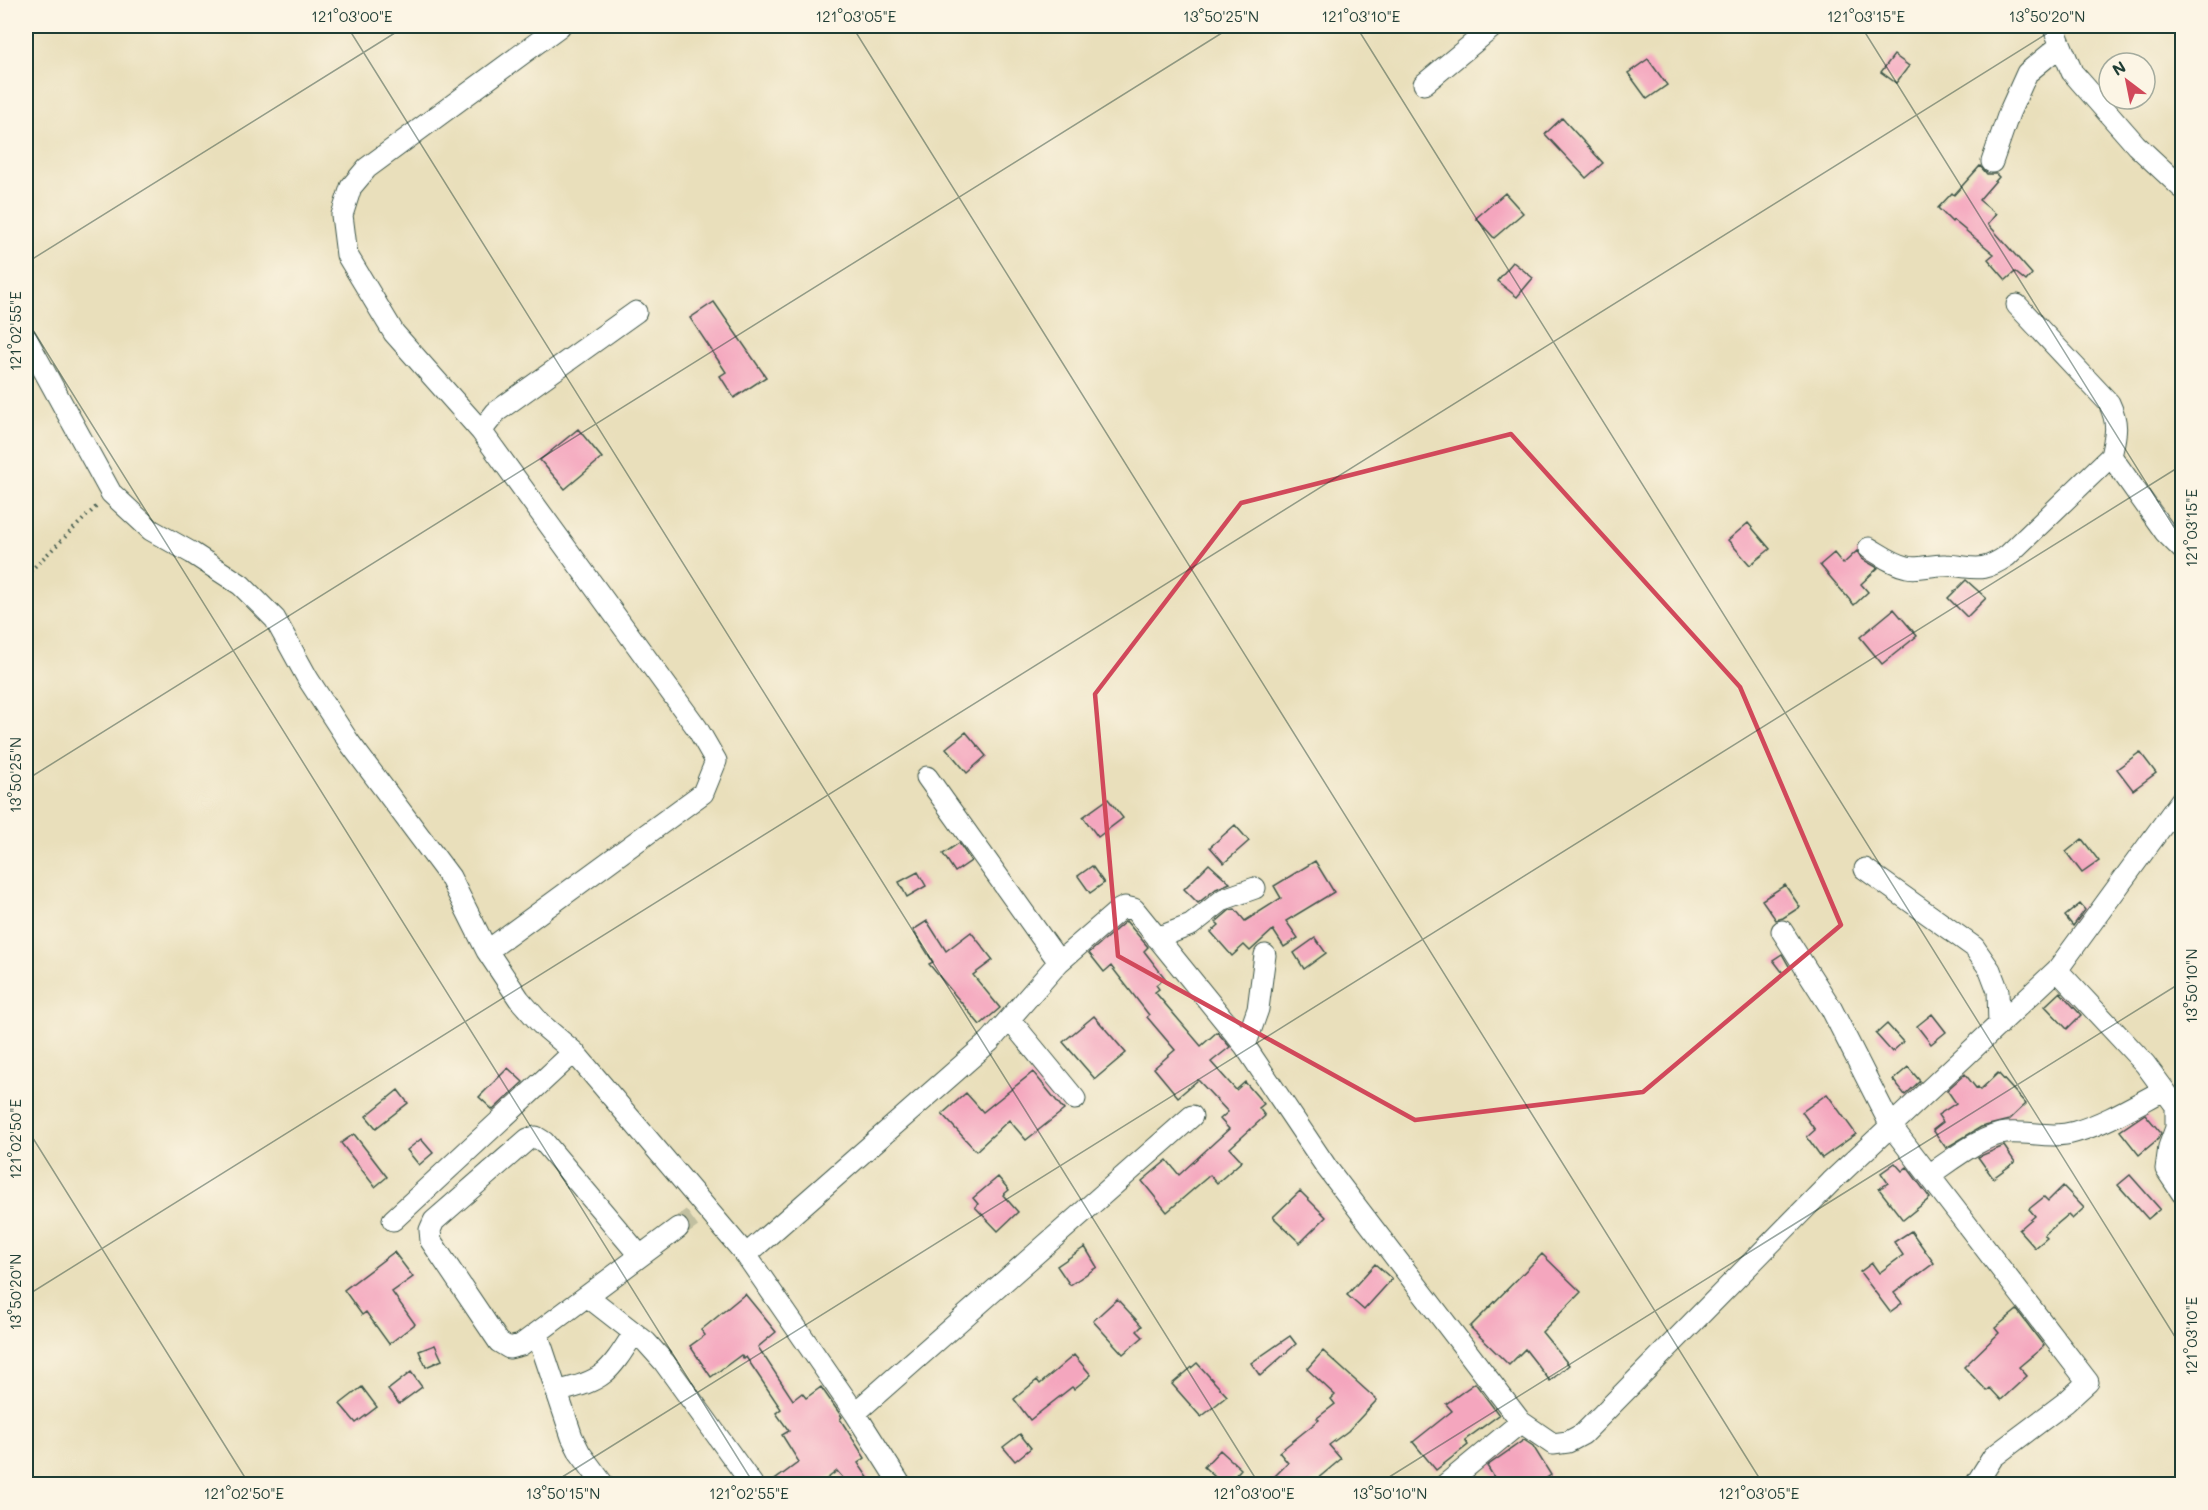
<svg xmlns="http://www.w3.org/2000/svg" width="2208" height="1510" font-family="Mali,sans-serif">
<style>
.building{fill:#f4a6be}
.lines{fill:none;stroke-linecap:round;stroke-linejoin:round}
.minor-tunnel{stroke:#c1bfa0;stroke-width:21;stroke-dasharray:21 10;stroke-linecap:butt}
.minor-casing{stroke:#3d5548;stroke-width:23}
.path{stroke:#3d5548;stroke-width:4;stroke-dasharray:1.5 4.5;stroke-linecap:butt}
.minor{stroke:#fff;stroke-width:21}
.marked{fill:none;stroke:#d1495b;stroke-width:4.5;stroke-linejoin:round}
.ticks{fill:none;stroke:#1f3d34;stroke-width:1.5;stroke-opacity:0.45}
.neatline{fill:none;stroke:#1f3d34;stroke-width:2}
.ticks-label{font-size:15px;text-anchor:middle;fill:#1f3d34}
</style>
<rect width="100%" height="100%" fill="#fcf5e5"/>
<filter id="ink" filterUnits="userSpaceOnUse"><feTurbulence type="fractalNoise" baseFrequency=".0167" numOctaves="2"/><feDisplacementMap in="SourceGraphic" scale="12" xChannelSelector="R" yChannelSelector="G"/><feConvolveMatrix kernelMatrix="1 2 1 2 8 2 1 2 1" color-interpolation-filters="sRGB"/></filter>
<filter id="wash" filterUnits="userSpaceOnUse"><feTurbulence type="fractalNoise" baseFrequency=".008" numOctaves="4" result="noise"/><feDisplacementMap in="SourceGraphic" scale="24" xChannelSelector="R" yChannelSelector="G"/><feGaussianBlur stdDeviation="1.35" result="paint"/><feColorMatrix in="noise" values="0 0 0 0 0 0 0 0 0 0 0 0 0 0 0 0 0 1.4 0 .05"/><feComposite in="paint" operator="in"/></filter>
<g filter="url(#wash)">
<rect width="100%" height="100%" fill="#e9dfbb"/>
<g id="blocks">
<path class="building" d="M1894,55L1909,66L1896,83L1881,72Z
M1648,59L1667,85L1647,99L1628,73Z
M1562,118L1603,163L1586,178L1545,134Z
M1980,166L1987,174H1996L1999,177L1979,200L1996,214L1988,224L2032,274L2026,281L2015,272L2006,280L1988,259L1994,254L1953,220L1952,222L1938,208L1952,193L1954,195Z
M1505,193L1523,213L1494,238L1476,218Z
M1513,262L1533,278L1517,297L1497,281Z
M714,302L766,377L734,398L720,376L726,372L690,318Z
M578,429L602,458L565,489L540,460Z
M1748,523L1770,549L1750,565L1728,540Z
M1857,551L1862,559L1878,568L1861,584L1868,592L1854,605L1820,565L1834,553L1843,564Z
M1966,580L1986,598L1967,617L1948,598Z
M1894,609L1917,636L1882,664L1860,637Z
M966,732L986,756L967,773L946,748Z
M2140,752L2156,773L2133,790L2117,769Z
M1108,799L1123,818L1098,837L1083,817Z
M1235,825L1249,841L1224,863L1210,847Z
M2082,839L2099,861L2082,873L2066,852Z
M959,843L971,861L955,872L943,854Z
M1315,861L1334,892L1286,921L1298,938L1284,947L1273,930L1250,951L1244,945L1232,956L1211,932L1219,925L1216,922L1230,910L1235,909L1245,921L1281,898L1274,886Z
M1209,864L1230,883L1216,889L1198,903L1184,889Z
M1092,866L1104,883L1090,893L1078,876Z
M918,872L926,886L907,897L899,882Z
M1785,885L1800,907L1783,918L1776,920L1762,900Z
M2080,904L2085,910L2073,926L2065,916Z
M927,921L946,951L971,932L993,960L973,975L1000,1008L980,1025L929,964L933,962L913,930Z
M1126,921L1148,947L1144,951L1165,978L1156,985L1159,989L1155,992L1201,1046L1217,1032L1230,1047L1211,1062L1236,1090L1245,1082L1264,1104L1259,1108L1265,1116L1230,1148L1242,1161L1217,1183L1210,1175L1167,1212L1142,1181L1167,1160L1179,1175L1229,1129L1220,1119L1228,1112L1198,1080L1178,1097L1154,1068L1175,1050L1147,1017L1149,1015L1111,966L1104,972L1089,953Z
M1315,938L1326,953L1304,969L1294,953Z
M1782,954L1790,968L1783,973L1773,960Z
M2060,992L2081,1015L2067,1029L2045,1006Z
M1932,1014L1946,1032L1931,1044L1917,1026Z
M1094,1016L1126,1053L1095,1079L1063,1042Z
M1887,1024L1903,1042L1892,1052L1876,1034Z
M1908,1067L1920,1081L1905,1095L1893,1080Z
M508,1068L523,1082L493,1110L479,1097Z
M1033,1072L1064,1110L1026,1140L1009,1120L976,1151L942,1114L966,1093L983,1112Z
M1998,1073L2026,1104L2009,1120L1981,1127L1946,1148L1933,1130L1943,1122L1938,1115L1956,1103L1947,1090L1965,1074L1976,1088L1978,1087L1980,1090Z
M398,1090L408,1103L376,1128L366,1116Z
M1827,1094L1856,1134L1822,1158L1807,1137L1815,1130L1802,1112Z
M2145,1114L2161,1133L2158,1139L2139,1155L2120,1131Z
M354,1134L387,1177L375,1187L341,1143Z
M421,1139L433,1153L419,1165L407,1150Z
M2004,1146L2015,1162L1993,1178L1978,1157Z
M1895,1163L1902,1171L1907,1167L1930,1198L1903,1220L1879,1189L1888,1183L1881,1173Z
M2130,1175L2160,1209L2148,1219L2118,1185Z
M998,1177L1009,1190L1003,1195L1018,1212L998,1231L975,1207L978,1204L973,1198Z
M2063,1186L2084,1208L2072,1219L2068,1215L2044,1235L2047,1238L2035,1248L2019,1230L2035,1216L2029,1209L2044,1197L2048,1201Z
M1300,1191L1326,1217L1300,1243L1273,1217Z
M1911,1231L1934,1263L1894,1293L1902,1303L1890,1312L1860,1272L1872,1263L1879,1273L1903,1255L1894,1242Z
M1085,1247L1097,1267L1070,1285L1057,1266Z
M394,1252L413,1277L392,1292L415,1324L389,1344L366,1312L362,1315L344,1290Z
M1542,1254L1581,1292L1542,1332L1569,1365L1550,1381L1525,1349L1509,1365L1470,1327Z
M1375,1264L1392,1279L1364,1310L1347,1295Z
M745,1294L776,1332L758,1347L793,1400L802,1393L806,1398L821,1387L842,1417L840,1419L865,1458L858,1463L873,1485H849L837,1471L819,1485H768L799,1462L782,1435L789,1431L776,1413L781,1409L746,1357L744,1359L741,1355L711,1377L690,1346L705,1335L701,1330Z
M1117,1299L1142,1326L1137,1331L1143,1337L1123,1354L1093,1321Z
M2017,1310L2044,1346L2019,1367L2027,1376L2001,1400L1990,1388L1987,1391L1964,1367L1999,1333L1995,1328Z
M1290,1336L1296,1344L1260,1376L1251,1363Z
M435,1345L442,1360L426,1367L419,1351Z
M1323,1351L1377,1400L1348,1431L1329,1445L1341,1459L1310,1485H1266L1288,1463L1279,1452L1319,1420L1317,1418L1335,1404L1331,1399L1335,1395L1307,1369Z
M1074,1355L1091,1375L1074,1389L1072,1387L1030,1420L1014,1399L1037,1380L1040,1384Z
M1197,1363L1227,1396L1201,1417L1172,1384Z
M411,1372L422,1387L399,1404L388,1390Z
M1475,1383L1499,1415L1465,1440L1468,1445L1436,1470L1413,1442L1452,1411L1446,1404Z
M362,1387L377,1407L356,1423L340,1404Z
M1020,1434L1031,1448L1015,1461L1003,1447Z
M1524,1440L1533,1446L1551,1475L1536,1485H1499L1487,1466Z
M1220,1450L1241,1469L1227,1485H1224L1204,1467Z"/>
</g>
</g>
<g filter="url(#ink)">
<use href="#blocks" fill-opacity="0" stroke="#3d5548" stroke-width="1.5"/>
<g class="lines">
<path class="minor-tunnel" d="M678,1228L692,1218"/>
<g class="minor-casing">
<path id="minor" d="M2053,26L2072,72L2136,145L2182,188
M1424,84L1494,26
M1992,162L2009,113L2027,73L2061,45
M2017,305L2109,403C2119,424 2116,434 2111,456
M26,338L111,493L151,530L192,553L241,585L275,619L308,679L349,742L450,877L487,951L519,999L541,1024L574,1052L746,1255L855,1413L900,1484
M481,431L496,412L636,312
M1869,548C1881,555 1893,564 1907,567C1918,570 1933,564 1945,565C1974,566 1979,575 2007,556L2111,456L2165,532L2182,549
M927,777L1059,962L1119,910L1125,907L1134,909L1245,1046L1327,1168L1521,1422
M1865,869L1974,947L1990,970L1998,991L1999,1025
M1782,931L1831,1008L1891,1126L2088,1382L2066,1402L1993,1457L1976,1484
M1157,938L1191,925L1224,899L1255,888
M487,951L703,793L716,761L697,728L481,431L394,333L347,255L342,215L351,187L367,168L560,26
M2057,970L2145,1064L2176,1106V1128L2169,1147L2166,1169L2182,1193
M1010,1020L1075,1099
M1245,1046L1258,1009L1265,955
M1929,1175C1950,1161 1982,1135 2006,1133C2029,1131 2052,1139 2075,1132C2106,1123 2135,1105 2164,1090
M393,1220L574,1052
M746,1255L990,1041L1059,962
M640,1256L544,1142L536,1137L528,1139L434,1221L430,1230L431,1241L499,1342L509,1348L521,1345L678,1228
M587,1296L646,1342L664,1362L752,1484
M537,1333L572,1437L580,1453L603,1484
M558,1391C604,1382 610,1371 634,1333
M855,1413L1192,1116
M1446,1484L1521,1422L1553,1444L1568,1442L1583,1434L1831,1182L2057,970L2182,799"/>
</g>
<path class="path" d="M26,575L98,505"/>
<use href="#minor" class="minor"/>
</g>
</g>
<path class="marked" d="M1511,434L1740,687L1841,925L1643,1092L1415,1120L1118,956L1095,694L1241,503Z"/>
<path class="ticks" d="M347,26L1259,1484M852,26L1763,1484M1356,26L2182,1348M1861,26L2182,540M26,263L406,26M26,319L754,1484M26,780L1233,26M26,1127L249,1484M26,1296L2059,26M551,1484L2182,465M1378,1484L2182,982"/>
<rect width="2208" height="1510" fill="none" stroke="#fcf5e5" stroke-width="66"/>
<g transform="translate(2127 81) rotate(328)"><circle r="28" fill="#fcf5e5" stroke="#a4ab9e" stroke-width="1.5"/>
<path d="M0-4.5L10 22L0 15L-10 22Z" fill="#d1495b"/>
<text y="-9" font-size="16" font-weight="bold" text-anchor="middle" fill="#1f3d34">N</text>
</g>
<rect x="33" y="33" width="2142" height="1444" class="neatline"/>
<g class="ticks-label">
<text x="352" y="22">121°03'00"E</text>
<text x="856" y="22">121°03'05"E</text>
<text x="1221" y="22">13°50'25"N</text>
<text x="1361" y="22">121°03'10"E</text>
<text x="1866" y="22">121°03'15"E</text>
<text x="2047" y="22">13°50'20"N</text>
<text transform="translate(16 331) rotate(-90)" y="5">121°02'55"E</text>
<text transform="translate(2192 528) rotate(-90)" y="5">121°03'15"E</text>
<text transform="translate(16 775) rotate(-90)" y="5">13°50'25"N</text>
<text transform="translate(2192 986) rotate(-90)" y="5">13°50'10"N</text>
<text transform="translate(16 1139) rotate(-90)" y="5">121°02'50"E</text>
<text transform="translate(16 1292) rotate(-90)" y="5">13°50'20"N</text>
<text transform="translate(2192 1336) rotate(-90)" y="5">121°03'10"E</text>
<text x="244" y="1499">121°02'50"E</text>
<text x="563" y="1499">13°50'15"N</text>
<text x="749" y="1499">121°02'55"E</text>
<text x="1254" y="1499">121°03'00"E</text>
<text x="1390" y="1499">13°50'10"N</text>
<text x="1759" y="1499">121°03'05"E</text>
</g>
</svg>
